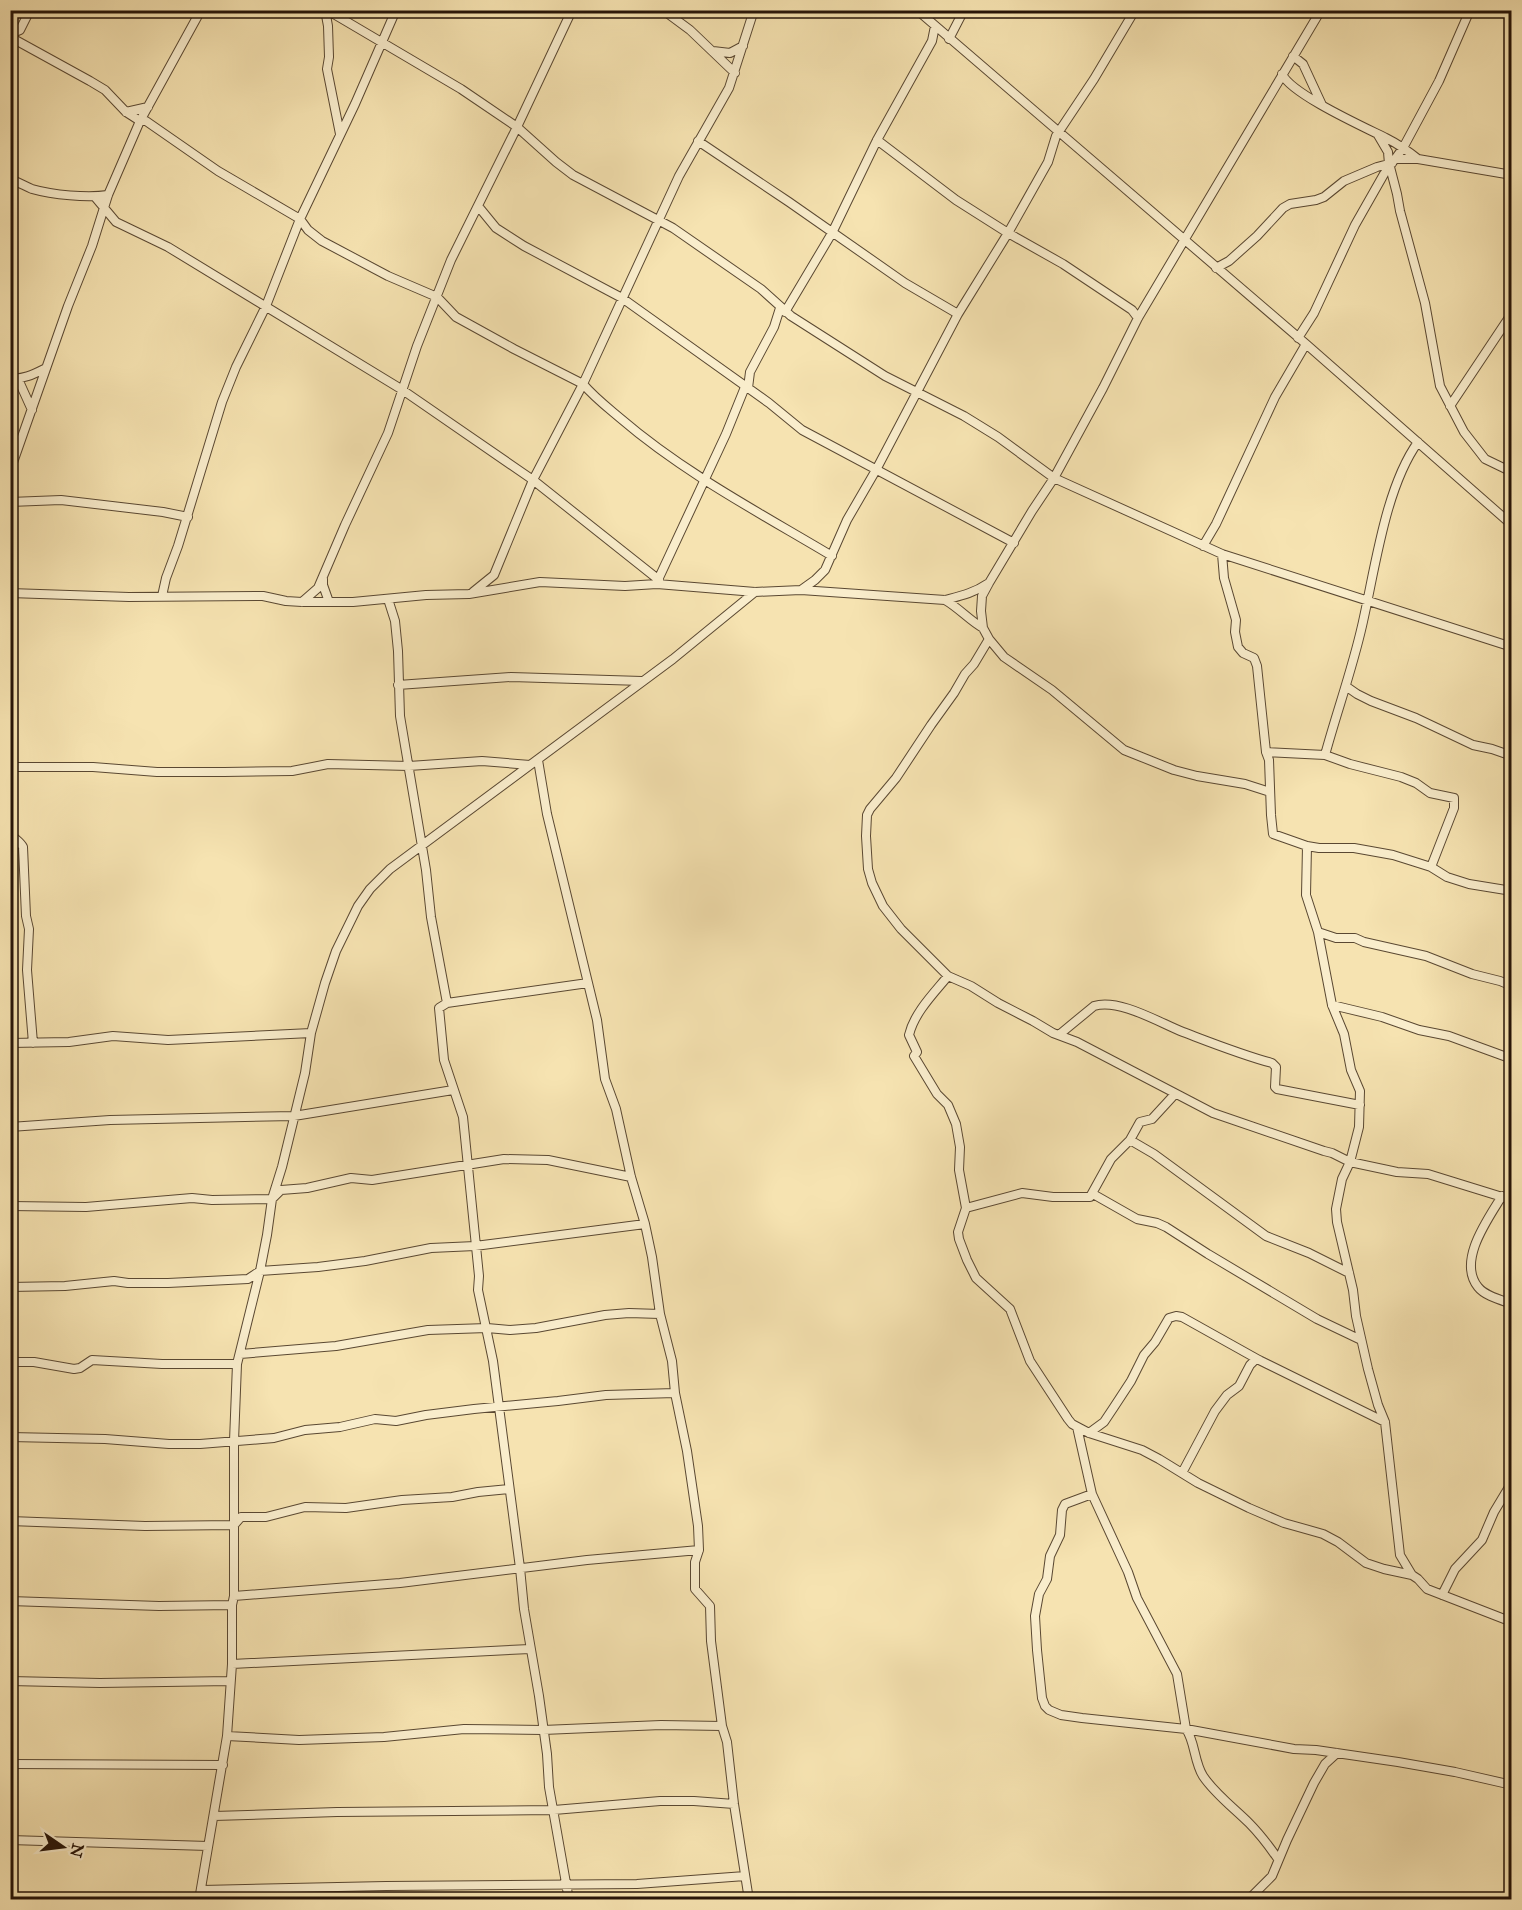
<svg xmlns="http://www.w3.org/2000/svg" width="1522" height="1910" font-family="'IM FELL Great Primer',serif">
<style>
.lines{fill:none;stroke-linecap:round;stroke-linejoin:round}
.street-casing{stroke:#5a4832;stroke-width:10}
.street{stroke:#f9edcc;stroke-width:8}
</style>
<rect width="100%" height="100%" fill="#f6e3b1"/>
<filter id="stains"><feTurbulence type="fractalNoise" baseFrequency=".00333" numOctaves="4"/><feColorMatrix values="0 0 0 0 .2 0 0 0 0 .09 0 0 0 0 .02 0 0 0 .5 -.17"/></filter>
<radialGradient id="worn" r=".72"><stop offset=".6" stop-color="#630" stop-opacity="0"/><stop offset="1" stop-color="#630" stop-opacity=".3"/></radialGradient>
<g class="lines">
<g class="street-casing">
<path id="street" d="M325,10L328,26L329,57L327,69L340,134
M327,10L461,89L517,127L556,162L573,175L673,228L761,289L791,316L885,376L964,416L998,437L1054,478L1222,554L1512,647
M663,10L690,30L735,73
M917,10L1306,344L1512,525
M10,34L20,30L30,10
M10,37L90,81L105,90L126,112L140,121H146L218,171L300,219L308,230L322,241L388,276L437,297L456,317L514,349L583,384C594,397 607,407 620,418C684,473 760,513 832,556
M949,39L964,10
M713,51L730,53L743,46
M1293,56L1303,64L1322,105
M1282,74C1291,94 1364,127 1386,138C1398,144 1408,151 1418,159
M126,112L148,107
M1378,135L1388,152L1389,164
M877,140L956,200L1008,233L1063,264L1132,310L1138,318
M698,141L789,202L905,283L958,314
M1396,159H1418L1512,175
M1390,167L1397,194L1400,211L1425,303L1440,386L1464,432L1485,459L1512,472
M10,179C18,182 25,186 32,189C53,195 87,198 108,195
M95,197L116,222L168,247L401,389L533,480L659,580
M478,206L496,228L524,246L622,298L769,403L802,430L1014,543
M1216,268L1229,261L1257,236L1283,208L1290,204L1316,200L1324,197L1344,181L1377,167L1392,163
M785,312L832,233L877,140L932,41L935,26
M1298,338L1314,313L1355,225L1384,174L1403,148L1439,81L1470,10
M10,378C23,380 34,374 46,368
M18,379L32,410
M748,388L750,372L774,327L780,308
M1450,406L1512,313
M10,471L68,306L92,246L108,195L140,121L201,10
M10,502L61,500L163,512L188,517
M1203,546L1216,524L1275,397L1306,344
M1222,554L1224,578L1236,620L1235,632L1238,647L1243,653L1254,658L1257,666L1266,752L1269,760L1271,815L1273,834L1307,846L1319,848H1354L1393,855L1431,867L1447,877L1469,884L1512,891
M323,579V585L329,602
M657,582L726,434L745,387
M801,590L815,580L825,570L847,520L876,470L958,314L1008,233L1048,162L1056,136L1094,79L1135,10
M473,592L494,575L533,480L583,384L679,176L729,88L754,10
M10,593L129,597L263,596L286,601L302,602H353L426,595L469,594L540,582L625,586L657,584L755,592L801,590L945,600C960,596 974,593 987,584
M162,596L166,578L178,546L222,402L236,367L266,306L300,219L355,104L396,10
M388,599L395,621L398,651L400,716L426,870L431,917L447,1003L439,1008L444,1060L463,1117L479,1276L478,1290L493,1361L520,1568L524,1609L539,1696L547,1754L549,1787L569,1900
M945,600C959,608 969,620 983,628
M302,602L318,588L345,525L388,433L417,346L451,260L517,127L572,10
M989,639L974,664L965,674L954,693L931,725L896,778L870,809L867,815L866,836L868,869L872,883L883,906L901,929L948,976L971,986L998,1003L1033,1021L1053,1033L1077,1042L1213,1113L1324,1151L1332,1153L1350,1162L1397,1172L1428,1174L1512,1200
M398,685L511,677L642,681
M1347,687L1357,694L1371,701L1416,718L1473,745L1492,749L1512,756
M1266,752L1325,755L1350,764L1401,777L1416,783L1430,793L1454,798V808L1431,867
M1325,755C1337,711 1352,670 1362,626C1375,570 1385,488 1418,442
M538,760L547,814L597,1020L605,1079L616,1109L631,1177L645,1224L652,1257L660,1314L672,1361L675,1393L687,1451L698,1526L699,1550L695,1562V1589L710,1606L711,1641L722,1726L727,1742L734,1804L749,1900
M10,767H93L157,772H224L292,771L328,764L409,766L482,761L530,765
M1270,792L1245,784L1197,776L1174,770L1124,750L1052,690L1004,657L989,639L983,628L981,611L982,596L989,583L1032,511L1054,478L1103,388L1138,318L1321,10
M10,833C14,839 20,841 23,847L26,916L29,929L27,970L33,1043
M1307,846L1306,895L1318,932L1332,1005L1344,1034L1351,1070L1360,1091L1359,1127L1350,1162L1342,1179L1336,1209L1337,1222L1353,1290L1356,1316L1368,1369L1378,1405L1385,1422L1400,1555L1412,1575L1418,1579L1427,1589L1512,1622
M1318,932L1336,938H1355L1364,942L1426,956L1472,974L1500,981L1512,986
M948,976C934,993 914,1013 909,1035L917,1052L914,1056L937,1094L948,1105L956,1124L960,1147L959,1170L966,1208L958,1232L959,1239L967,1260L976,1278L1010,1309L1030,1361L1068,1419L1072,1424L1089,1433L1142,1450L1159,1459L1198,1483L1249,1508L1284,1523L1323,1534L1338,1542L1366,1563L1384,1569L1412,1575
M447,1003L588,983
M1332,1005L1382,1017L1419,1030L1449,1036L1512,1059
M1060,1034L1094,1006C1119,998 1160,1023 1183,1032C1212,1043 1242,1055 1272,1063L1276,1067L1275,1087L1277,1089L1360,1105
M10,1043L69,1042L113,1036L168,1040L311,1033
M10,1127L110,1120L294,1116L453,1090
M1130,1140L1154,1154L1266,1236L1309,1253L1349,1273
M1093,1194L1137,1219L1157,1223L1166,1227L1208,1254L1317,1319L1361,1340
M1502,1196C1488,1219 1457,1261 1478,1287C1485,1296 1501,1300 1512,1304
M10,1206L86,1207L192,1198L212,1200L272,1199L281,1190L307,1188L351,1178L372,1180L504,1159L548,1160L631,1177
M966,1208L1022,1193L1053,1197H1090L1111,1159L1130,1140L1140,1122L1152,1119L1175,1094
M10,1287L65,1286L114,1281L128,1283H168L248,1279L260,1271L318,1267L365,1261L431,1248L475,1246L645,1224
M240,1354L336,1346L428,1330L487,1328L510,1330L536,1328L605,1315L629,1313L660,1314
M10,1362H34L74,1369L80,1368L92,1360L162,1364H237
M1077,1427L1092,1494L1128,1572L1137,1598L1177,1674L1186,1729C1195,1741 1194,1762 1203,1776C1215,1794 1234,1808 1249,1823C1260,1834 1269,1846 1278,1859
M1089,1433L1104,1422L1114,1407L1131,1381L1144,1355L1155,1342L1169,1318L1176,1316L1182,1317L1259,1360L1385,1422
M10,1437L105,1439L169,1444H200L274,1438L305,1430L340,1427L375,1419L396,1421L426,1415L474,1409L558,1401L606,1395L675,1393
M1182,1473L1215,1411L1227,1395L1239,1386L1250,1365L1255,1360H1259
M1092,1494L1065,1504L1062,1510L1060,1535L1050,1556L1047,1579L1039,1594L1035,1616L1037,1650L1042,1698L1045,1706L1049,1710L1061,1715L1082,1718L1186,1729L1294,1749L1316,1750L1398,1762L1455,1772L1512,1785
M10,1521L145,1526L234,1525L241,1517H266L305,1507L346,1508L402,1500L452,1497L478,1492L509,1489
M1442,1595L1455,1569L1482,1540L1494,1512L1512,1482
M234,1596L400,1583L587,1560L699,1550
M10,1601L159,1606L232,1605
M232,1664L530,1649
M10,1681L100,1683L230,1681
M227,1736L299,1740L384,1737L464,1729L543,1730L661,1725L722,1726
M10,1764L223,1765
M214,1816L337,1812L554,1810L660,1801H694L734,1804
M10,1840L208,1846
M202,1890L386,1886L637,1884L745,1876
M199,1900L227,1736L232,1664V1605L234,1596V1441L237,1364L260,1271L267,1235L272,1199L282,1167L305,1073L311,1033L325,983L336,951L358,906L370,889L390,869L673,659L755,592
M1248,1900L1272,1876L1287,1840L1314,1783L1325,1764L1337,1753"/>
</g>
<use href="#street" class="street"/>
</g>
<rect width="1522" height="1910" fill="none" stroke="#f6e3b1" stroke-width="36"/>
<rect x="12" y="12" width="1498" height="1886" fill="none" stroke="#261408" stroke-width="3"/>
<rect x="18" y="18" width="1486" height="1874" fill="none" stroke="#261408" stroke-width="1.5"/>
<g transform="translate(63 1847) rotate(104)" stroke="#f9edcc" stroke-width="4.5" paint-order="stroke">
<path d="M0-4.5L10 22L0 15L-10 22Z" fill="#261408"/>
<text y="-9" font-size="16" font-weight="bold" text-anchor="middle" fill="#261408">N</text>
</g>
<rect width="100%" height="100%" filter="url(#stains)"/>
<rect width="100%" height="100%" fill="url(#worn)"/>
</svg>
